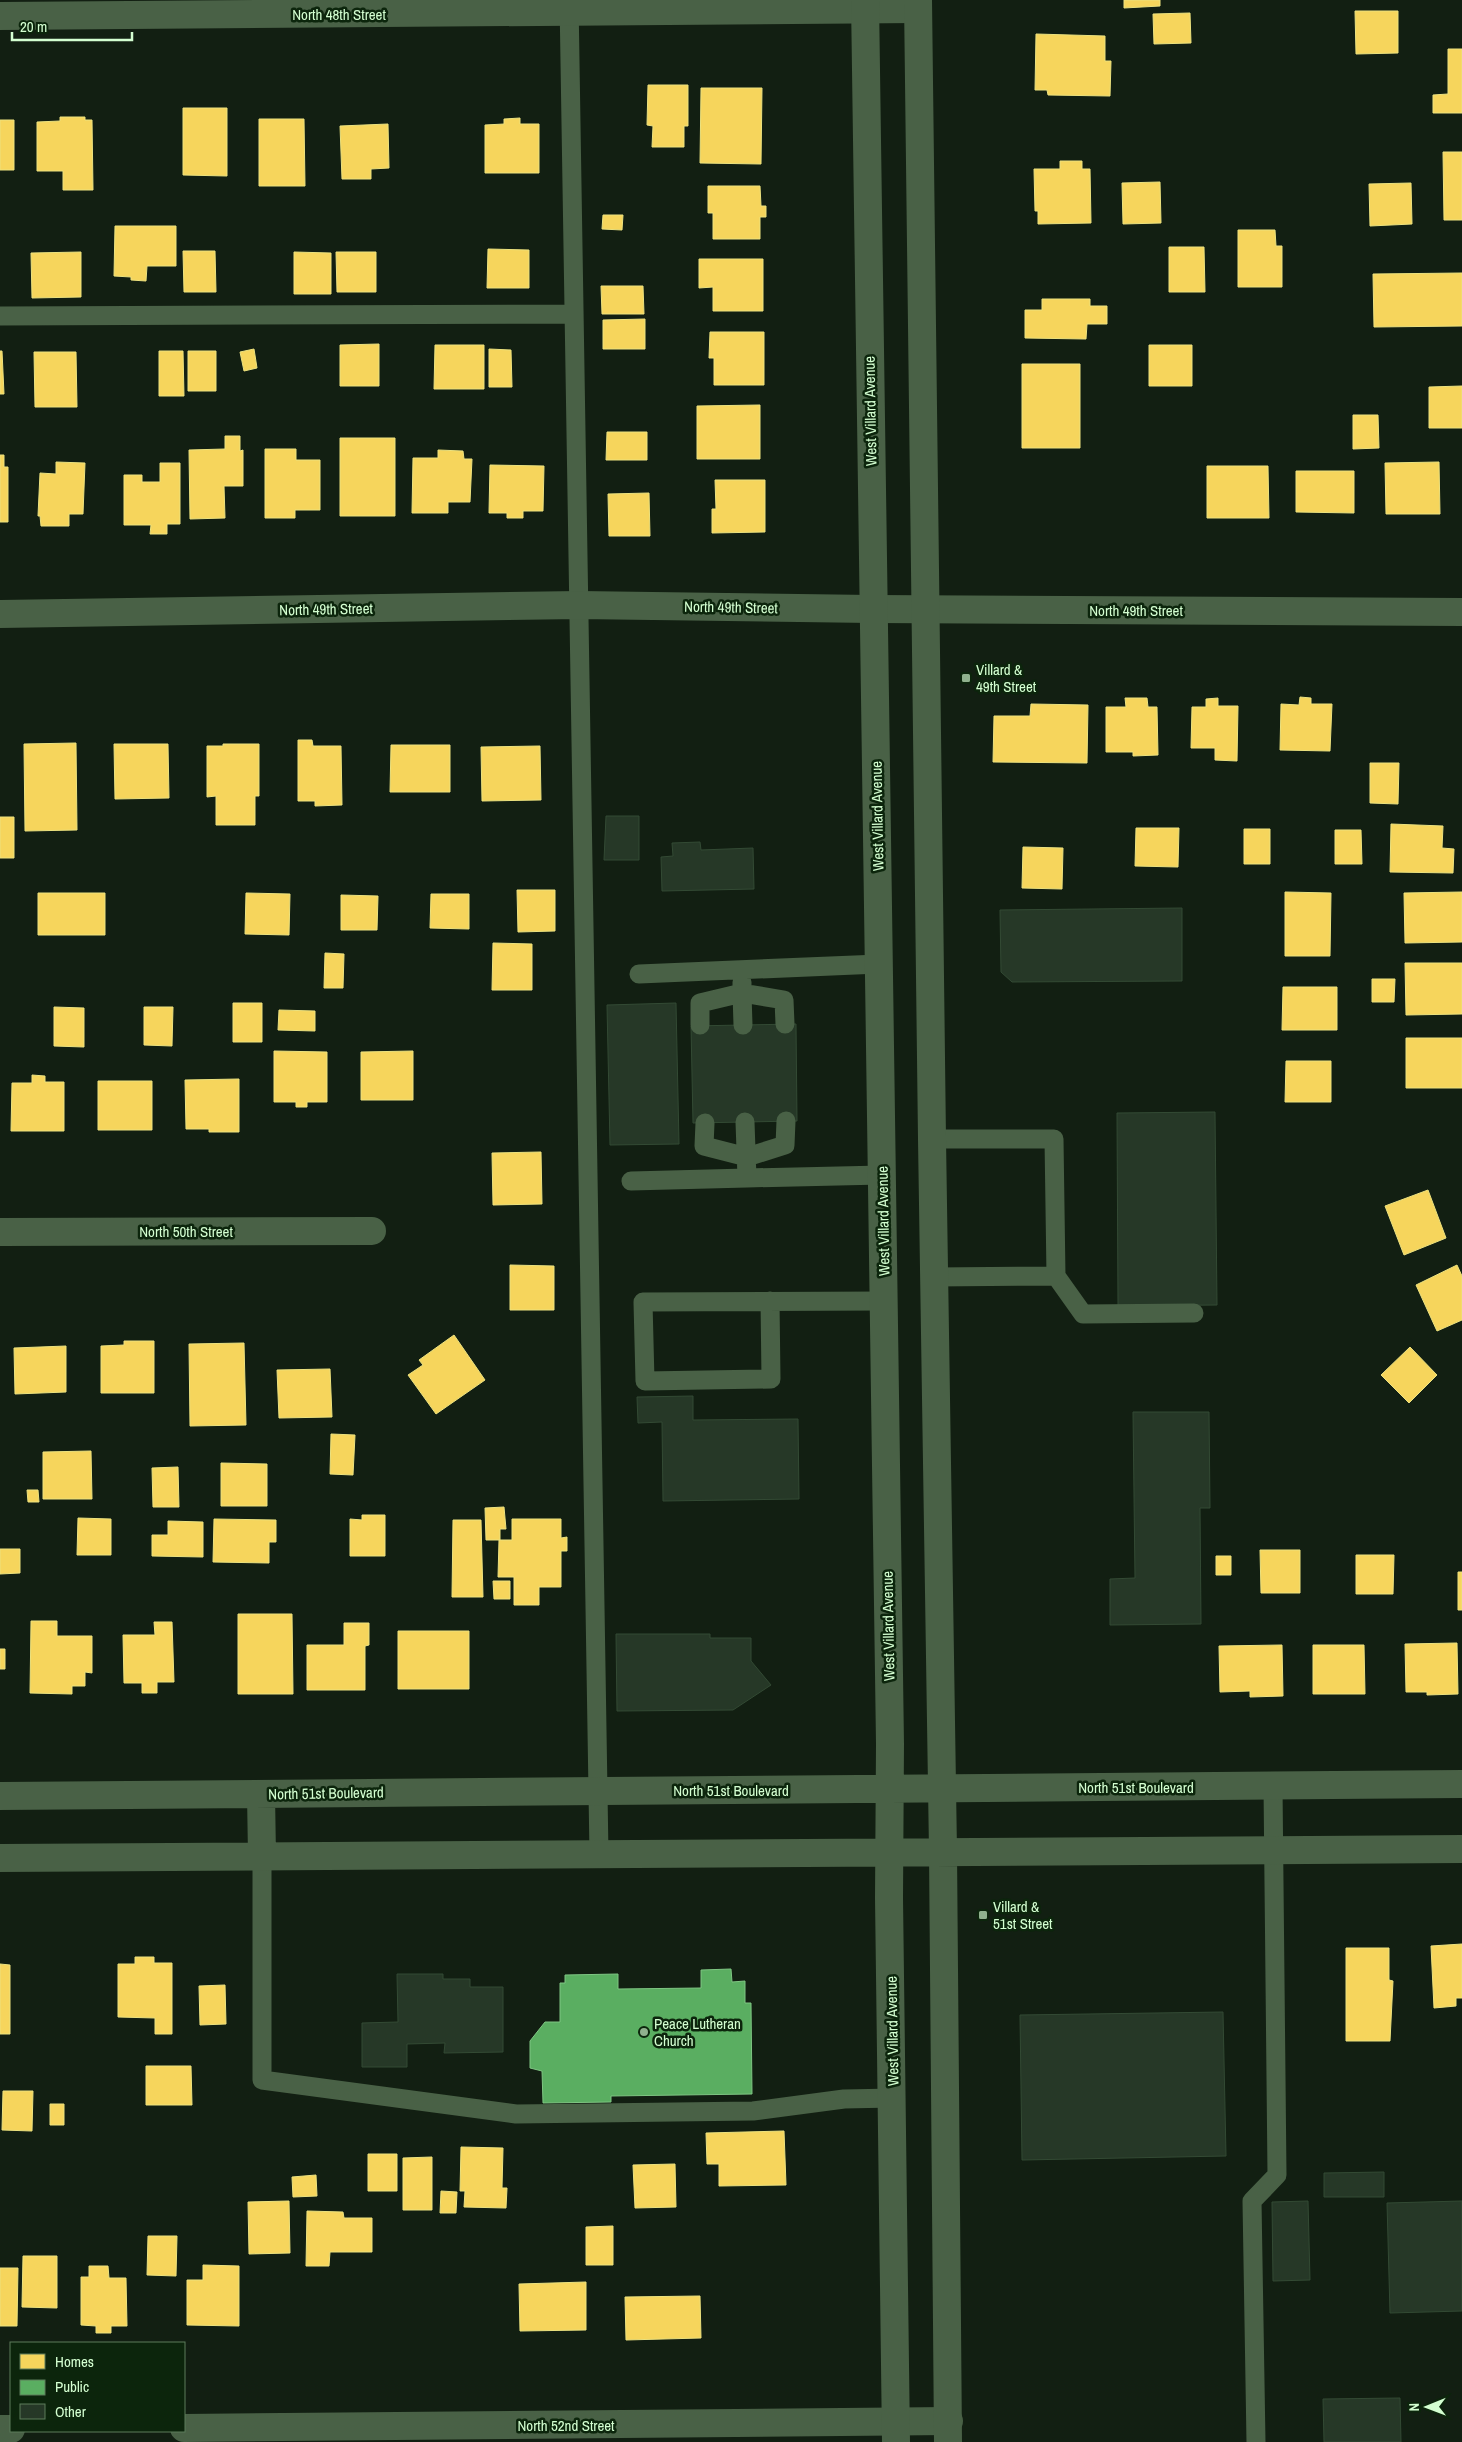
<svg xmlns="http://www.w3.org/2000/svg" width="1462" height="2442" font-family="'Archivo Narrow',sans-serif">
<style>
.homes{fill:#f6d55c;stroke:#ece27f}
.public{fill:#5aae61;stroke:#7fc683}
.building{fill:#263827;stroke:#334a34}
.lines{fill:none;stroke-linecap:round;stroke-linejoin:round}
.service{stroke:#496146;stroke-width:19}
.minor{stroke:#496146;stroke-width:28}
.tertiary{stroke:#496146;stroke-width:28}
.poi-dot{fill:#90b18e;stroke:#0c250c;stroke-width:2}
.labels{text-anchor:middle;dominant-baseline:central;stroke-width:5;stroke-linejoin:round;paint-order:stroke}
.street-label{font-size:15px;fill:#d4ffd1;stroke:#0c250c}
.poi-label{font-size:15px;fill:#d4ffd1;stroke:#0c250c;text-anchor:start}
</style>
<rect width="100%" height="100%" fill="#121f12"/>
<path class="homes" d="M1124,0H1160V6L1124,8Z
M1355,11H1398V53L1356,54Z
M1190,13L1191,43L1154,44L1153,14Z
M1036,34L1105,36V61H1111L1110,96L1048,95L1047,90H1035Z
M1448,49H1462V113H1433V95L1448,94Z
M648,85H688V126H684V147H652L653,126L647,125Z
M701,88H762L761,164L700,163Z
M183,108H227V176L183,175Z
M60,117H85V120H92L93,190H63V171H37V122L60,121Z
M520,118V124H539V173H485V125L504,124V119Z
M259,119H304L305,186H259Z
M0,120H14V170H0Z
M388,124L389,168L371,169V179H342L340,126Z
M1443,152H1462V220H1444Z
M1060,161H1082V169H1090L1091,223L1038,224V211H1035L1034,169H1060Z
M1160,182L1161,223L1123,224L1122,183Z
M1411,183L1412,224L1370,226L1369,184Z
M708,186H760L761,206H766V217H760V239H713V213H708Z
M603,215H623L622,230L602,229Z
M115,226H176V266H147L146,281L131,280V277L114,276Z
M1238,230H1275L1276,246H1282V287H1238Z
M1169,247H1204L1205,292H1169Z
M488,249L529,250V288H487Z
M183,251H215L216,292H184Z
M81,252V297L32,298L31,253Z
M294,252L331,253V294H294Z
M336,252H376V292H337Z
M699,259H763V311H713V287L699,288Z
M1462,273V326L1374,327L1373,274Z
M601,286H643L644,314H602Z
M1042,299H1090V306H1107V324H1087L1086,339L1025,338V310H1042Z
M645,319V349H603V320Z
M710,332H764V385H714V358H709Z
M379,344V386H340V345Z
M435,345H484V389H434Z
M1149,345H1192V386H1149Z
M254,349L257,368L244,371L240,352Z
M489,349L511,350L512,387H489Z
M0,351H2L4,394H0Z
M159,351H183L184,396H159Z
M188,351H216V391H188Z
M34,352H76L77,407H35Z
M1022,364H1080V448H1022Z
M1462,386V428H1429V387Z
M760,405V459H697V406Z
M1353,415H1378L1379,448L1353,449Z
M607,432H647V460H606Z
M225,436H240V451L243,450V486H224L225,518L190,519L189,450L225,449Z
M340,438H395V516H340Z
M265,449H296V460H320V510H295V518H265Z
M438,450L463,451L464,459H472L470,502H448V513H412L413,458H438Z
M0,455H4V467H8V522H0Z
M56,462L85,463L83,514H69V526H41L40,516H38L40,473L56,474Z
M1439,462L1440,514H1386L1385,463Z
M160,463H180V524H167V534H150L151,525H124V475H142V482H160Z
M490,465L544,466L543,511H523V518H507V513H489Z
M1207,466H1268L1269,518H1207Z
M1296,471H1354V513L1296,512Z
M715,480H765V532L712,533V509H716Z
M649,493L650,536H609L608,494Z
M1300,697L1311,698V704H1332L1330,751L1280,750L1281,704L1299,705Z
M1125,698H1147L1148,707H1157L1158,755L1133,756V752H1106V707H1126Z
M1218,698V706H1238L1237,761L1215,760V748H1191L1192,707H1206V699Z
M1031,704L1088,705L1087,763L993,762L994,716H1030Z
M298,740H312L313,746H341L342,805L315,806V801H298Z
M76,743L77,830L25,831L24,744Z
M114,744H168L169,798L115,799Z
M223,744H259V796H255V825H216V796L207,797V746H223Z
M391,745H450V792H390Z
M540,746L541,800L482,801L481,747Z
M1370,763H1399L1398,804L1370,803Z
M0,817H14V858H0Z
M1391,824L1443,826L1442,848L1454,849L1453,873L1390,872Z
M1136,828H1179L1178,867L1135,866Z
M1244,829H1270V864H1244Z
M1335,830H1361L1362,864H1335Z
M1023,847L1063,848L1062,889L1022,888Z
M517,890H555V931L518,932Z
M1285,892L1331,893L1330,956H1285Z
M1462,892V942L1405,943L1404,893Z
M38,893H105V935H38Z
M246,893L290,894L289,935L245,934Z
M431,894H469V929L430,928Z
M341,895L378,896L377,930H341Z
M493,943L532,944V990H492Z
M325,953L344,954L343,988H324Z
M1405,963H1462V1014L1406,1015Z
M1372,979H1395L1394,1002H1372Z
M1283,987H1337V1030H1282Z
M233,1003H262V1042H233Z
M54,1007L84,1008V1047L54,1046Z
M144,1007H173L172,1046L144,1045Z
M279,1010L315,1011V1031L278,1030Z
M1406,1038H1462V1088H1406Z
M274,1051L327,1052V1102H307V1107H296V1102H274Z
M413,1051V1100H361V1052Z
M1286,1061H1331V1102H1285Z
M32,1075L45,1076V1082H64V1131H11L12,1083H32Z
M239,1079V1132H209V1129H186L185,1080Z
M98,1081H152V1130H98Z
M541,1152L542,1204L493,1205L492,1153Z
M1428,1190L1446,1238L1404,1255L1385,1206Z
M510,1265L554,1266V1310H510Z
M1457,1265L1462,1276V1320L1437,1331L1416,1285Z
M454,1335L485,1380L436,1414L408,1375L423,1365L419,1360Z
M124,1341H154V1393H101V1346L124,1345Z
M244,1343L246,1425L190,1426L189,1344Z
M66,1346V1392L15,1394L14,1348Z
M1410,1347L1437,1375L1409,1403L1381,1375Z
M330,1369L332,1417L279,1418L277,1370Z
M331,1434L355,1435L353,1475L330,1474Z
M91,1451L92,1499H43V1452Z
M221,1463L267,1464V1506H221Z
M178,1467L179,1507H153L152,1468Z
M27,1490H38L39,1502H28Z
M504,1507L506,1529H500V1540H486L485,1508Z
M362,1515H385V1556H350V1519L362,1520Z
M78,1518L111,1519V1555H77Z
M214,1519L276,1520V1542H269V1563L213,1562Z
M512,1519H561V1538L567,1537V1551H561V1587H539V1605H514V1577H498L499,1540H512Z
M453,1520H481L483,1597H452Z
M168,1521L203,1522V1557L152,1556V1535H168Z
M0,1549H20V1573L0,1574Z
M1260,1550H1300V1593H1261Z
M1356,1555H1394L1393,1594H1356Z
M1216,1556H1231V1575H1216Z
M1458,1572H1462V1610H1458Z
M493,1581H510V1599H494Z
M238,1614H292L293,1694H238Z
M31,1621H57V1636H92V1673L85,1672V1686H72V1694L30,1693Z
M154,1622H172L174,1682H157V1693H142V1683H124L123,1635H155Z
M344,1623H369V1645L365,1646V1690H307V1645H344Z
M398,1631H469V1689H398Z
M1457,1643L1458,1694L1427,1695V1692H1406L1405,1644Z
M1282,1645L1283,1696L1250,1697V1691L1220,1692L1219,1646Z
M1313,1645H1364L1365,1694H1313Z
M0,1649H5V1669H0Z
M1462,1944V1998H1456V2006L1434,2008L1431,1946Z
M1346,1948H1389V1980L1393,1981L1390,2041H1346Z
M135,1957H154V1963H172V2034H155V2018L118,2017V1964H135Z
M0,1964L10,1965V2034H0Z
M225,1985L226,2024L200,2025L199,1986Z
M146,2066H191L192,2105H146Z
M3,2091H33L32,2131L2,2130Z
M50,2104H64V2125H50Z
M784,2131L786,2185L719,2186V2164H707L706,2133Z
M461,2147L503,2148L502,2188H507L506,2208L464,2207L465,2191H460Z
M368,2154H397V2191H368Z
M432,2157V2210H403V2158Z
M675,2164L676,2207L635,2208L633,2165Z
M316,2175L317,2196L293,2197L292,2177Z
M441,2191L457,2192L456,2213H440Z
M289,2201L290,2253L249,2254L248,2202Z
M307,2211L343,2212L344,2218H372V2252H330L329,2266H306Z
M613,2226V2265H586V2227Z
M148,2236H177L176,2276L147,2275Z
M23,2256H57V2308L22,2307Z
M203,2265L239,2266V2326L187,2325V2280H203Z
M89,2266H108L109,2278H126L127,2326H111V2333H96V2326L81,2325V2277H89Z
M0,2268H18L17,2326H0Z
M586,2282V2330L520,2331L519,2284Z
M700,2296L701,2338L626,2340L625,2297Z"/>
<path class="public" d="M731,1969L732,1982L745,1981V2003H751L752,2094L611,2096V2102L543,2103L542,2071L530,2068V2041L545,2022H560V1983H565V1975L618,1974V1989L701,1988V1970Z"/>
<path class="building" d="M606,816H639V860H604Z
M700,842L701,850L753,848L754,889L662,891L661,857L673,856L672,843Z
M1182,908V981L1012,982L1001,972L1000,910Z
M676,1003L679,1144L610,1145L607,1005Z
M796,1024L797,1121L693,1123L691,1026Z
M1215,1112L1217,1305L1118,1306L1117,1113Z
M693,1396V1420L798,1419L799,1499L663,1501L662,1422L638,1423L637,1397Z
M1133,1412H1209L1210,1508H1200L1201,1624L1110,1625V1579L1135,1578Z
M616,1634H710V1638H751V1661L771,1685L733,1710L617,1711Z
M397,1974H443V1979H470V1987H503V2052L444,2053L445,2043L407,2044V2067H362V2023L398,2022Z
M1223,2012L1226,2156L1022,2160L1020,2015Z
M1384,2172V2197H1324V2173Z
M1308,2201L1310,2280L1273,2281L1272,2202Z
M1462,2201V2311L1390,2313L1387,2203Z
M1400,2398L1401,2442H1324L1323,2399Z"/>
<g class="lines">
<path class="service" d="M569,0L599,1854
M0,316L574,314
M639,974L879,964
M700,1025V1003L742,993V982
M743,1025L742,993L784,1000L785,1024
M705,1123L704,1146L747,1157L785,1145L786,1121
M932,1139H1054L1056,1276L1083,1314L1194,1313
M747,1178L882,1175
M631,1181L747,1178L745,1122
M934,1277L1056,1276
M770,1301L771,1379L645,1381L643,1302C723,1302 804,1301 884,1301
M262,1856V2080L516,2114L753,2111L844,2099L893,2098
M1256,2442L1252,2201L1277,2175L1273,1786"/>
<path class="minor" d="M0,16L918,9
M0,614L579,605L872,609L1462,612
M0,1232L372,1231
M184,2428L949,2421
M0,2429H11"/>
<path class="tertiary" d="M865,0L890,1744L889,1898L896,2442
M918,0L932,1139L943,1851L948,2442
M261,1794L262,1856
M0,1796L1462,1784
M0,1858L1462,1849"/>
</g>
<g class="poi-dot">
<rect x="961" y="673" width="10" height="10" rx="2.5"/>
<rect x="978" y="1910" width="10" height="10" rx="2.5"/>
<circle cx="644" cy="2032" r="5"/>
</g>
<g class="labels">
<g class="street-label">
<text x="339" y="14">North 48th Street</text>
<text transform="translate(870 411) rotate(-91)">West Villard Avenue</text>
<text transform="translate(731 607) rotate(1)">North 49th Street</text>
<text transform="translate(326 609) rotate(-1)">North 49th Street</text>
<text x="1136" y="610">North 49th Street</text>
<text transform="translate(877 816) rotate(-91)">West Villard Avenue</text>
<text transform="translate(883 1221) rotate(-91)">West Villard Avenue</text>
<text x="186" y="1231">North 50th Street</text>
<text transform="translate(888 1626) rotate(-91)">West Villard Avenue</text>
<text x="1136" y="1787">North 51st Boulevard</text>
<text x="731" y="1790">North 51st Boulevard</text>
<text transform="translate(326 1793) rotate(-1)">North 51st Boulevard</text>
<text transform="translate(892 2031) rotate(-91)">West Villard Avenue</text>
<text x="566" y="2425">North 52nd Street</text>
</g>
<g class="poi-label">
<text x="976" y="669">Villard &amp;<tspan x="976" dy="17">49th Street</tspan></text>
<text x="993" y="1906">Villard &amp;<tspan x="993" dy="17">51st Street</tspan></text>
<text x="654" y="2023">Peace Lutheran<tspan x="654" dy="17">Church</tspan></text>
</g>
</g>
<rect x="10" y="2342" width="175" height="90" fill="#0c250c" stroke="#5c7c5b"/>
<rect x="20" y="2354" width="25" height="15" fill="#f6d55c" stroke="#5c7c5b"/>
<text x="55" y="2367" font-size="15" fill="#d4ffd1">Homes</text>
<rect x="20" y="2380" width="25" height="15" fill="#5aae61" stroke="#5c7c5b"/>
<text x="55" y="2392" font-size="15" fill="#d4ffd1">Public</text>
<rect x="20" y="2404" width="25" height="15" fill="#263827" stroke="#5c7c5b"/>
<text x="55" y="2417" font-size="15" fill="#d4ffd1">Other</text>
<g transform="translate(1427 2407) rotate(269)" stroke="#0c250c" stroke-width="4" paint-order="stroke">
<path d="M0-4L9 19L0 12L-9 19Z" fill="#d4ffd1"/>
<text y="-8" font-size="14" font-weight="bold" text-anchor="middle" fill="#d4ffd1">N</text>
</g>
<path d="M12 32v8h120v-8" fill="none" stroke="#d4ffd1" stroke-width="2.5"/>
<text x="20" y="32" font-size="15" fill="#d4ffd1" stroke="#0c250c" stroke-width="4" paint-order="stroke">20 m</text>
</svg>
